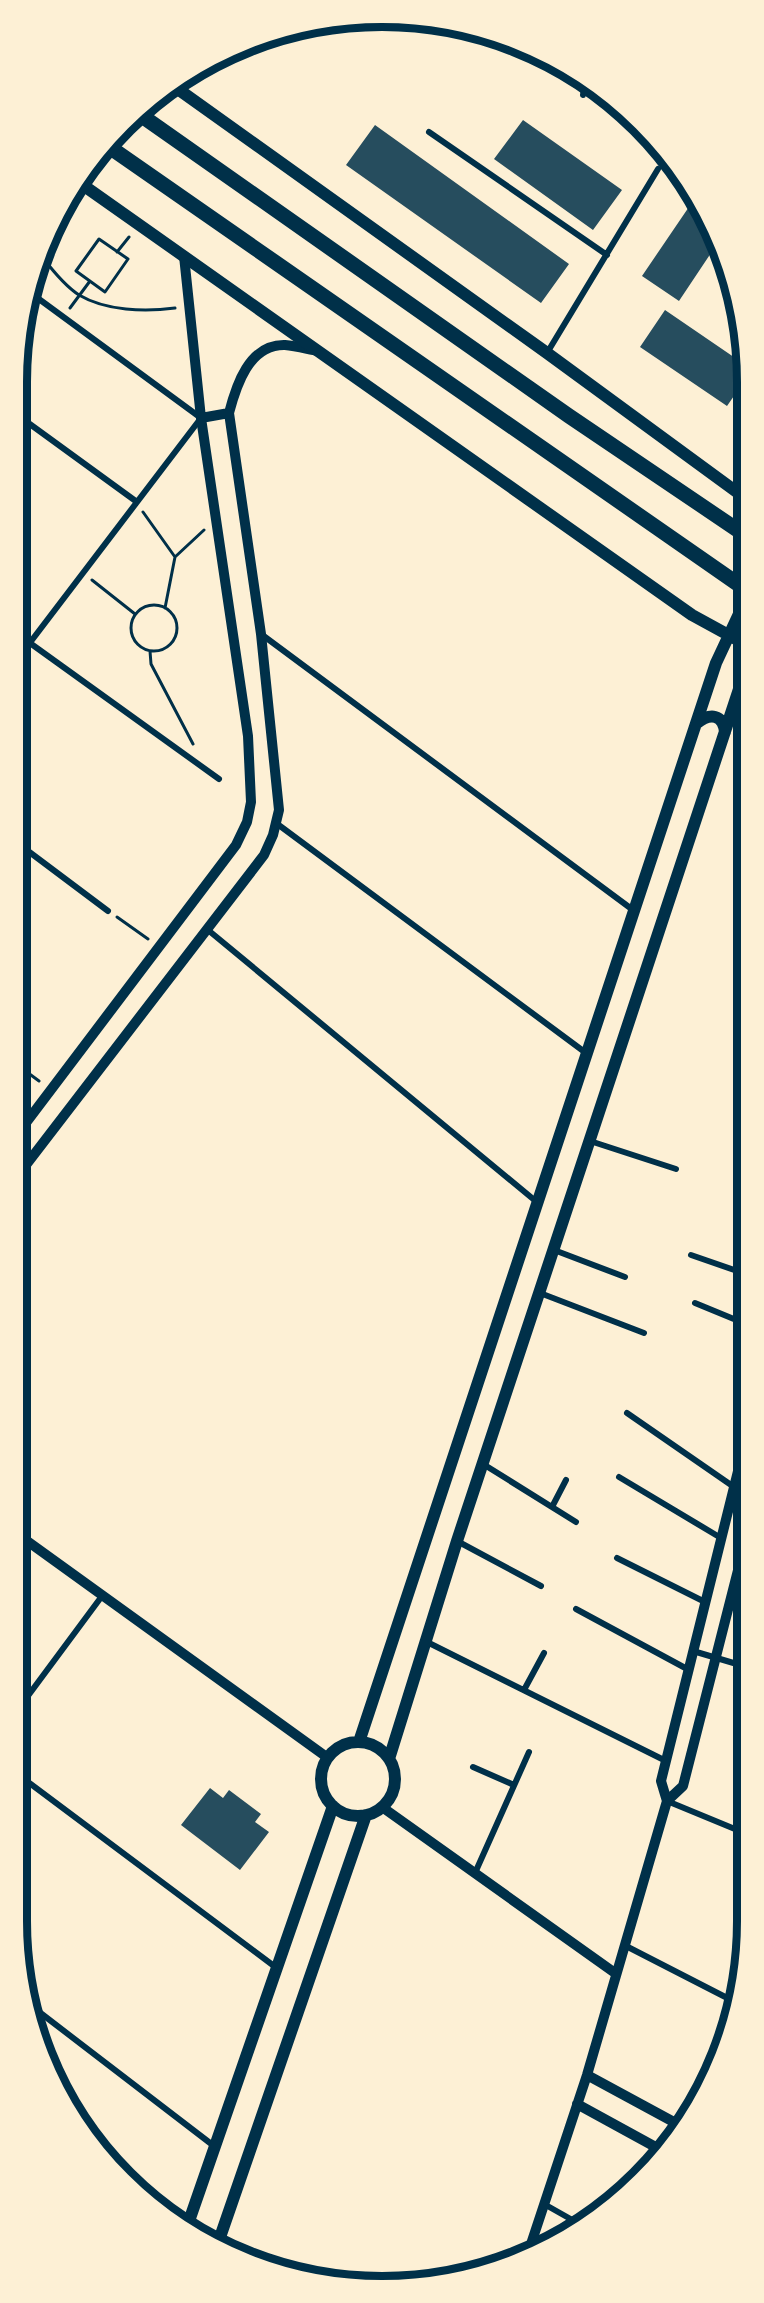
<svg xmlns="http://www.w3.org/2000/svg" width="764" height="2303" font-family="'DejaVu Sans',sans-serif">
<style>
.building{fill:#264d5e}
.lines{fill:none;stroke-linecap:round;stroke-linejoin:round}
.path{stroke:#003049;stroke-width:3}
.minor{stroke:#003049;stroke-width:6}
.tertiary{stroke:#003049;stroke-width:10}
.secondary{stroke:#003049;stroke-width:12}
.primary{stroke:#003049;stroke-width:15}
.rim{fill:none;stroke:#003049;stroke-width:8}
</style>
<rect width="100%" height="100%" fill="#fdf0d5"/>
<path class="building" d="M523,120L622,190L593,230L494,159Z
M375,125L569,264L541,303L346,165Z
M695,198L710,221L717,244L679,301L642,276Z
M665,310L744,364L745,380L727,406L640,347Z
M210,1788L223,1798L229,1790L261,1814L255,1822L269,1832L240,1870L181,1825Z"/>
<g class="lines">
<path class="path" d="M189,74L195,78L194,81
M87,170L96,157
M99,239L128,259L105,292L76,271Z
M117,252L129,237
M43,258C53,271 65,286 79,295C106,311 145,312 175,308
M70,308L90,281
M143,512L175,557
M92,580L135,614
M131 628a23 23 0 1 1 46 0a23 23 0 1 1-46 0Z
M165,608L175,557L204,530
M150,651L151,664L193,744
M117,917L148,939
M16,1064L39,1081"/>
<path class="minor" d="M583,95L585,82
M429,132L607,255
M547,353L658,169
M16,414L137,502
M16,633L219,779
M261,634L633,910
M16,661L201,418L28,291
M276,823L586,1053
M16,842L108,911
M208,930L538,1203
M590,1141L676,1169
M554,1250L625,1277
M691,1255L746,1274
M540,1293L644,1333
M695,1303L746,1324
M627,1413L734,1487L747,1492
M483,1464L576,1522
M619,1477L721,1538
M552,1507L566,1480
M457,1541L541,1586
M617,1558L705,1602
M576,1609L689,1670
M425,1641L666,1761
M693,1651L747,1667
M524,1690L544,1653
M16,1712L102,1596
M473,1767L514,1785
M16,1773L278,1969
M667,1801L747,1834
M475,1873L529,1752
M624,1945L737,2003
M34,2008L214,2146
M544,2204L583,2226"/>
<path class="tertiary" d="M201,418L229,413
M16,1136L236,845L247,822L251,802L248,736L201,418L184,256
M16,1178L264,855L273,835L279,810L261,634L229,413C236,386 249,344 285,345C296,346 307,349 318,351
M16,1533L328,1758
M667,1801L661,1781L747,1435
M382,1807L615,1973
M587,2075L683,2127
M577,2104L661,2150
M529,2250L587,2075L667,1801L683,1786L747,1535"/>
<path class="secondary" d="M175,87L547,353L745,498
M80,183L692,615L745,644
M697,723C710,713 723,714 725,732
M359,1742L716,663L745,601
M321 1779a37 37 0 1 1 74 0a37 37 0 1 1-74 0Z
M389,1759L457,1541L745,671
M188,2224L333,1806
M217,2246L366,1815"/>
<path class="primary" d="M142,116L569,416L745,535
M108,146L745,589"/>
</g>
<path d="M0 0H764V2303H0ZM382 27H382A355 355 0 0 1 737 382V1921A355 355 0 0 1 382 2276H382A355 355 0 0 1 27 1921V382A355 355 0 0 1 382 27Z" fill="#fdf0d5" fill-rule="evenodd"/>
<path class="rim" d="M382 27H382A355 355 0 0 1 737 382V1921A355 355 0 0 1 382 2276H382A355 355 0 0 1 27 1921V382A355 355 0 0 1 382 27Z"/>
</svg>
